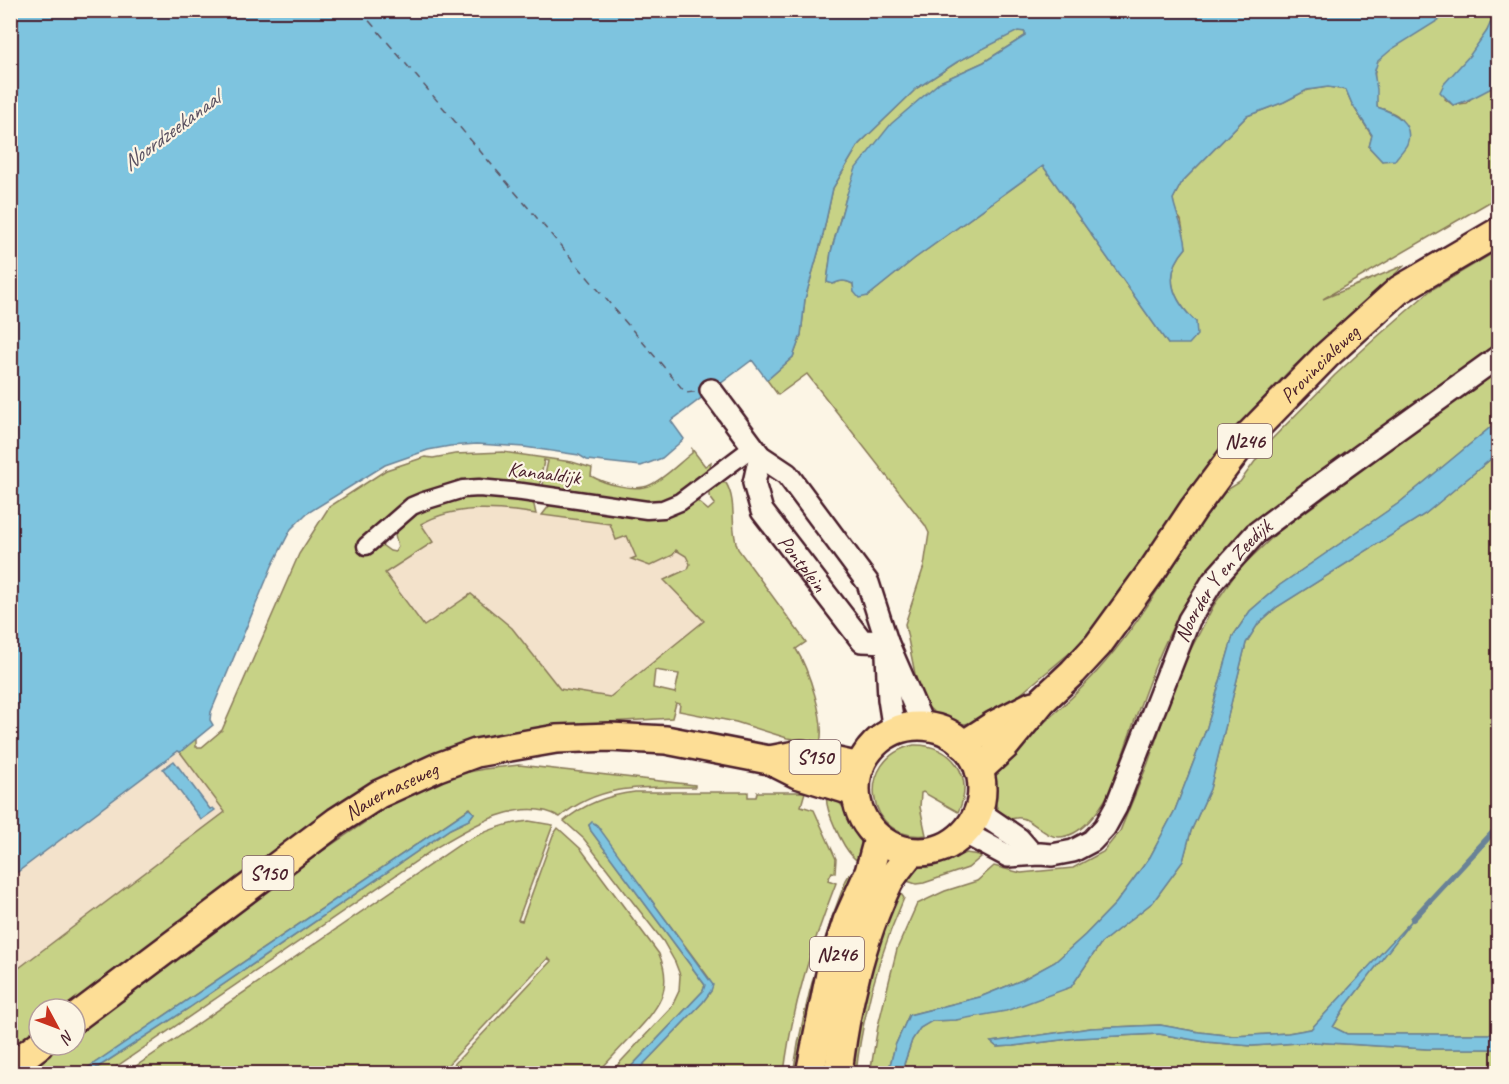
<svg xmlns="http://www.w3.org/2000/svg" width="1509" height="1084" font-family="Caveat,sans-serif">
<style>
.built{fill:#f3e2cb}
.green{fill:#c7d286;stroke:#887858;stroke-width:1.5;fill-rule:evenodd}
.water{fill:#7ec4df;stroke:#698297;stroke-width:1.5}
.lines{fill:none;stroke-linecap:round;stroke-linejoin:round}
.stream{stroke:#698297;stroke-width:6}
.ferry{stroke:#5a5161;stroke-width:1.5;stroke-dasharray:8 6;stroke-linecap:butt}
.minor-casing{stroke:#4a1f2b;stroke-width:21}
.tertiary-casing{stroke:#4a1f2b;stroke-width:26}
.primary-casing{stroke:#4a1f2b;stroke-width:32}
.minor{stroke:#fcf5e5;stroke-width:16}
.tertiary{stroke:#fcf5e5;stroke-width:21}
.primary{stroke:#fdde96;stroke-width:27}
.labels{text-anchor:middle;dominant-baseline:central;stroke-width:4.5;stroke-linejoin:round;paint-order:stroke}
.shield{fill:#fcf5e5;stroke:#7f5f63;stroke-width:1.5}
.shield-label{font-size:20px;font-weight:bold;fill:#4a1f2b}
.street-label{font-size:21px;fill:#4a1f2b;stroke:#fcf5e5}
.water-label{font-size:22px;font-style:italic;fill:#5a5161;stroke:#fcf5e5}
</style>
<rect width="100%" height="100%" fill="#fcf5e5"/>
<filter id="ink" filterUnits="userSpaceOnUse"><feTurbulence type="fractalNoise" baseFrequency=".0167" numOctaves="2"/><feDisplacementMap in="SourceGraphic" scale="12" xChannelSelector="R" yChannelSelector="G"/><feConvolveMatrix kernelMatrix="1 2 1 2 8 2 1 2 1" color-interpolation-filters="sRGB"/></filter>
<g filter="url(#ink)">
<path class="built" d="M480,508L514,511L610,524L616,540L627,535L636,557L632,559L650,566L676,550L682,552L686,556L690,566L665,580L705,621L610,697L560,689L512,628L425,626L385,572L433,542L421,523L448,514Z
M178,751L225,811L11,974V877Z"/>
<path class="green" d="M1453,11H1498V14C1492,20 1490,26 1485,34C1470,55 1458,76 1445,99L1453,105L1466,103L1475,95L1498,85V197L1323,299L1405,265L1290,370L1244,419L1091,635L1010,703L977,721L965,724L949,721L938,716L927,706L919,694L905,624L924,566L929,533L925,525L807,374L778,395L767,380L793,357L801,335L805,299L822,239L833,188L859,144L917,88L957,62L1018,30L1025,32V36L984,62L940,82L847,194L831,252L827,282L833,284C841,280 845,280 853,284L854,292L868,296L914,259L1043,166L1168,344L1196,322C1172,299 1162,275 1186,248L1181,220L1175,212L1173,199L1182,182L1247,116L1284,102L1307,90L1328,87L1346,90L1352,104L1372,136L1369,147L1382,161L1408,134C1402,115 1396,113 1377,107C1377,95 1371,70 1378,60C1386,48 1438,20 1453,11Z
M1498,250V342L1263,518C1246,532 1229,545 1215,561C1163,622 1137,716 1110,791C1101,808 1082,837 1059,837C1040,837 1027,808 1008,821C991,811 991,783 999,767C1007,750 1033,732 1047,720C1063,706 1079,691 1093,676C1144,621 1178,553 1222,493L1240,482L1269,442L1335,375L1377,337L1431,290Z
M1498,370V421L1399,503L1280,585L1250,611L1233,636L1207,727L1175,810L1150,857L1116,903L1085,935L1055,962L1022,980L980,997L909,1015L895,1046L888,1073L870,1074L878,1026L897,949L917,904L945,891L977,881L994,866L1021,873L1073,868L1103,852L1120,831L1148,763L1181,668L1214,605L1239,569L1278,532Z
M692,449L705,466L711,462L709,473L675,499L653,504L542,489L548,461L544,460L539,489L428,494L379,543L390,551L395,552L398,547L394,531L413,513L471,494L529,499L534,505L536,514C498,508 456,504 421,524L433,542L385,573L424,626L471,594L512,628L560,689L610,697L704,621L664,580L688,569L690,564L686,556L676,550L673,555L650,566L631,559L636,557L627,536L616,540L610,524L542,515L553,501L640,514L696,500L708,510L715,504L709,496V489L715,482L726,483C738,503 729,528 738,549L806,642L796,649C808,668 826,721 820,743L787,738L736,722L679,711L680,704L676,703L672,718L562,725L489,737L313,822L66,1009H39V1029L11,1051V974L225,812L180,752L196,738V747H202L222,730L299,554L329,507L386,470L425,457L433,458L455,454L503,452L572,462L592,468L591,476C605,484 635,492 650,485C665,478 679,463 692,453ZM655,670L679,674L675,693L653,688Z
M1498,453V1034H1347L1333,1027L1345,1007L1407,926L1311,1029L1288,1033L1234,1036L1199,1032L1160,1025L1091,1028L991,1042L997,1047L1013,1046L1077,1038L1159,1034L1206,1042L1252,1046L1313,1042L1427,1049H1498V1073L901,1074L912,1040L920,1028L931,1021L956,1020L1071,987L1101,943L1153,902L1183,861L1191,831L1210,789L1246,643L1258,624L1277,607L1425,514Z
M914,745C952,744 976,777 958,812L923,792L921,793L920,807L926,835C866,843 853,758 914,745Z
M519,765L695,785V787C645,787 601,783 560,817C521,795 470,827 437,847L107,1073H89L189,1008L450,829L469,820L474,813L470,808L80,1073L24,1074L61,1045H75V1035L287,875L395,802L419,789L459,774L484,769Z
M635,792H748V797H756L757,792H805L801,806L814,810L836,859L835,873L832,872L828,880L836,883C812,945 792,1007 784,1073H635L703,1002L711,991L709,978L595,824L589,825L591,831L705,985L703,991L625,1073H610L671,1008L679,991L680,975L675,962L663,941L584,839L564,821C584,804 609,795 635,792Z
M827,794C844,799 869,844 861,861C857,860 856,861 853,857C843,847 823,807 827,794Z
M529,821L553,825L518,920L522,921L553,835L558,828L581,849L659,954C675,991 656,1010 632,1036C620,1048 609,1061 597,1073H446L551,961L548,958L440,1073H126L462,843C484,832 504,823 529,821Z
M966,853L979,855L981,857L968,868L924,883L916,884L904,880C914,865 927,866 942,861C950,858 958,855 966,853Z
M854,873L859,874L801,1073L793,1074C803,1006 821,943 846,880L849,875Z
M899,891L904,898C879,955 863,1011 856,1073L848,1074L851,1046L882,927Z"/>
<path class="water" d="M11,11H1453L1392,49L1378,61L1374,73L1377,89V107C1393,112 1415,123 1407,144C1405,149 1398,155 1395,160L1382,161L1369,147L1372,135L1352,104L1346,90L1328,87L1307,90L1284,102L1247,116L1182,182L1173,199C1176,216 1185,229 1186,248C1162,275 1172,299 1196,322L1197,335L1189,344H1168L1043,166L914,259L868,296L859,298L854,292L853,284C845,280 841,280 833,284L827,282L831,252L847,194L856,168L891,124L940,82L984,62L1025,36V32L1018,31L957,62L917,88L859,144L833,188L822,239L805,299L801,335L793,357L767,380L752,360L671,421L684,439L662,458L641,466L587,460L579,455L524,447L477,444L450,446L428,450L385,465L306,514L291,529L272,566L211,712L210,720L213,725L180,752L178,751L11,877Z
M1498,14V85C1482,92 1469,102 1453,105L1440,92L1444,84L1470,55L1487,31L1492,19Z
M1498,421V453L1425,514L1277,607L1258,624L1246,643L1210,789L1191,831L1183,861L1153,902L1101,943L1071,987L1006,1011L956,1020L932,1021L920,1028L912,1040L901,1073H888L895,1046L909,1015L980,997L1022,980L1055,962L1085,935L1116,903L1150,857L1175,810L1207,727L1233,636L1250,611L1280,585L1399,503Z
M174,761L210,809L213,808L215,810L201,820L163,769Z
M469,809L474,813L469,820L450,829L189,1008L89,1073H80Z
M592,822L597,825L713,985L711,991L703,1002L635,1073H625L703,991L705,985L591,831L589,825Z
M1413,919L1345,1007L1333,1027L1347,1034H1498V1049H1427L1313,1042L1252,1046L1206,1042L1159,1034L1077,1038L1013,1046L997,1047L991,1042L1091,1028L1160,1025L1199,1032L1234,1036L1288,1033L1311,1029Z"/>
<g class="lines">
<path class="stream" d="M1413,919L1498,827"/>
<path class="ferry" d="M360,10L686,393L702,391"/>
<g class="minor-casing">
<path id="minor" d="M366,546L412,506L424,501L463,489L479,488L522,492L647,510L663,509L680,502L753,447"/>
</g>
<g class="tertiary-casing">
<g id="tertiary">
<path d="M711,390L760,456L787,474L868,583L887,642L923,725"/>
<path id="s1" d="M760,456L754,483L762,511L862,641L887,642"/>
<path d="M887,655L889,699L894,731"/>
<path d="M978,811L1019,839L1032,854"/>
<path id="s2" d="M965,833L1008,856L1040,854L1052,855L1073,851L1092,841L1105,827L1116,807L1189,620L1213,581L1255,534L1316,488L1498,357"/>
</g>
</g>
<g class="primary-casing">
<g id="primary">
<circle cx="919" cy="789" r="63"/>
<path d="M963,745L994,725L1033,705"/>
<path d="M769,760L801,754L860,767"/>
<path id="s3" d="M979,770L1005,746L1042,701L1073,672L1098,645L1154,568L1194,508L1247,437L1326,356L1399,290L1498,232"/>
<path id="s4" d="M75,1018L337,821L379,794L438,767L476,753L556,739L610,737L666,740L769,760L797,774L855,792"/>
<path d="M10,1067L39,1045"/>
<path d="M810,1074L830,974L847,921L869,872L878,839"/>
<path d="M838,1074C845,1011 861,939 889,882C895,872 904,862 911,852"/>
</g>
</g>
<use href="#minor" class="minor"/>
<use href="#tertiary" class="tertiary"/>
<use href="#primary" class="primary"/>
</g>
</g>
<g class="labels">
<g class="shield">
<rect x="1218" y="424" width="54" height="34" rx="4.5"/>
<rect x="789.5" y="740" width="51" height="34" rx="4.5"/>
<rect x="242.5" y="856" width="51" height="34" rx="4.5"/>
<rect x="810" y="937" width="54" height="34" rx="4.5"/>
</g>
<g class="shield-label">
<text x="1245" y="441">N246</text>
<text x="815" y="757">S150</text>
<text x="268" y="873">S150</text>
<text x="837" y="954">N246</text>
</g>
<g class="street-label">
<text stroke="none"><textPath href="#s3" startOffset="532">Provincialeweg</textPath></text>
<text transform="translate(544 473) rotate(7)">Kanaaldijk</text>
<text stroke="none"><textPath href="#s1" startOffset="123">Pontplein</textPath></text>
<text stroke="none"><textPath href="#s2" startOffset="430">Noorder Y en Zeedijk</textPath></text>
<text stroke="none"><textPath href="#s4" startOffset="390">Nauernaseweg</textPath></text>
</g>
<g class="water-label">
<text transform="translate(171 131) rotate(-37)">Noordzeekanaal</text>
</g>
</g>
<rect width="1509" height="1084" fill="none" stroke="#fcf5e5" stroke-width="36"/>
<rect x="18" y="18" width="1473" height="1048" fill="none" stroke="#4a1f2b" stroke-width="2" filter="url(#ink)"/>
<g transform="translate(57 1027) rotate(131)"><circle r="28" fill="#fcf5e5" stroke="#b59f9b" stroke-width="1.5"/>
<path d="M0-4.5L10 22L0 15L-10 22Z" fill="#c8321e"/>
<text y="-9" font-size="16" font-weight="bold" text-anchor="middle" fill="#4a1f2b">N</text>
</g>
</svg>
